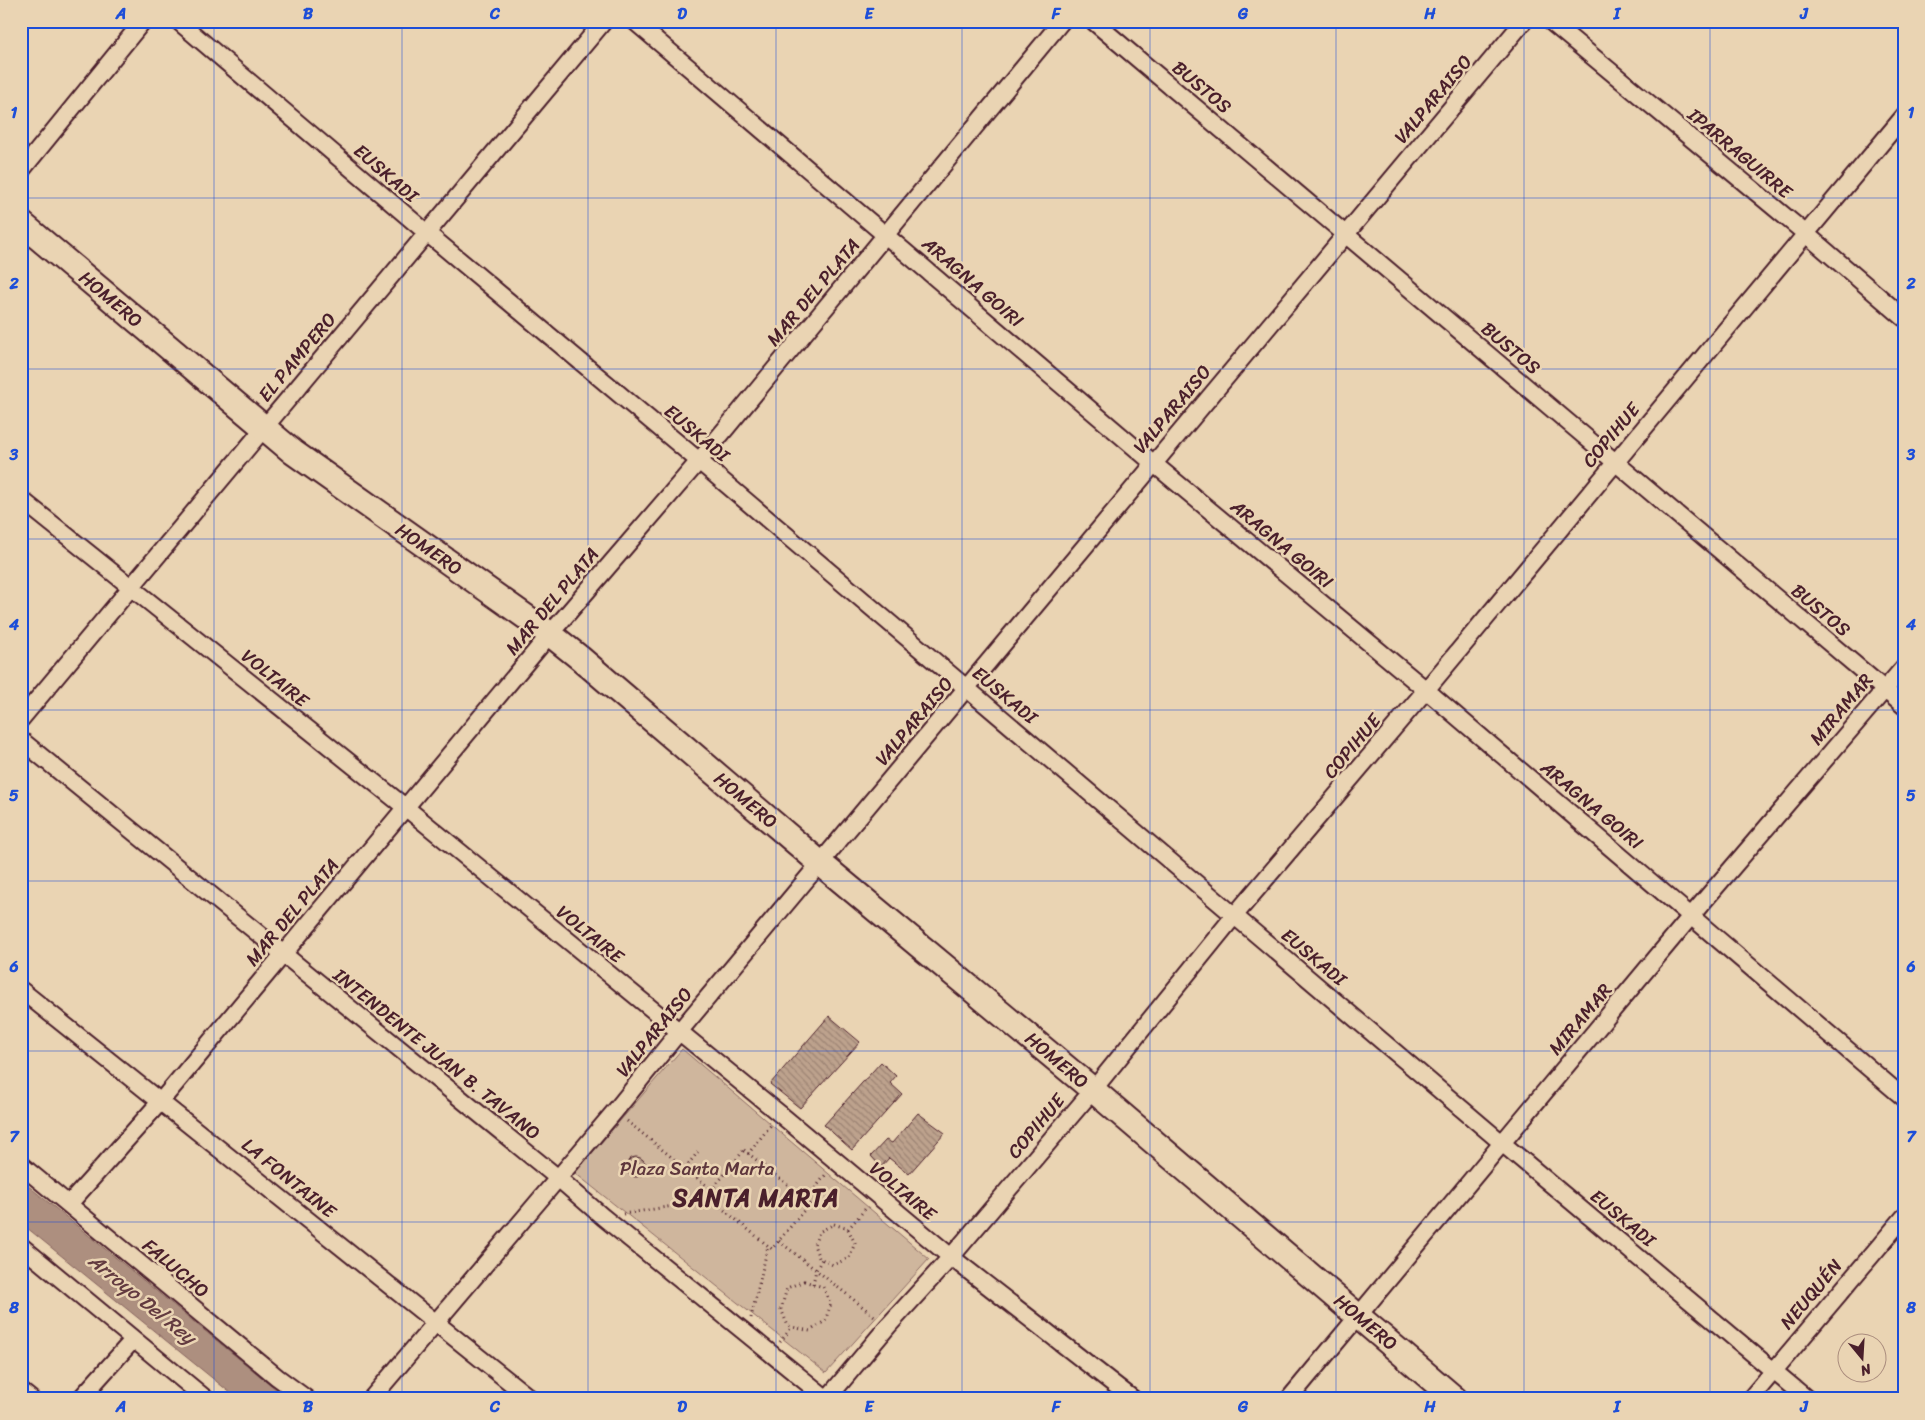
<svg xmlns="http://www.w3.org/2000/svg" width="1925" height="1420" font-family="Sriracha,sans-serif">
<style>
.green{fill:#cfb69d;stroke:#8c6a64}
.water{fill:#ad8f7f;stroke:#85625d}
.building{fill:url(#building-back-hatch);stroke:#4a1f2b}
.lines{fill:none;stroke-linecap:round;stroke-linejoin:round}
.minor-casing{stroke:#4a1f2b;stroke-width:20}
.secondary-casing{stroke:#4a1f2b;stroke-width:28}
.path{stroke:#4a1f2b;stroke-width:3;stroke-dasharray:1 4;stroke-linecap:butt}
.minor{stroke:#ead4b3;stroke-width:16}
.secondary{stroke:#ead4b3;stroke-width:24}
.grid{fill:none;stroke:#1d4ed8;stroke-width:1;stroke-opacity:0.55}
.labels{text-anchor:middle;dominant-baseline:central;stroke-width:5;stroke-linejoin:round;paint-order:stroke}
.street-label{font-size:19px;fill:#4a1f2b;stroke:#ead4b3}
.park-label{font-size:19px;fill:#5e363c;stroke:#ead4b3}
.water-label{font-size:20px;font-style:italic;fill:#633b40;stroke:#ead4b3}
.district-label{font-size:24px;font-weight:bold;letter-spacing:1px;fill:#4a1f2b;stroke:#ead4b3}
.neatline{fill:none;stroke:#1d4ed8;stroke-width:2}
.grid-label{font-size:16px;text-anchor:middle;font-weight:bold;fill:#1d4ed8}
</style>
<defs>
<pattern id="building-back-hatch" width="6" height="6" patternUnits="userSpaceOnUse" patternTransform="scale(1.25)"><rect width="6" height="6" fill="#bda28d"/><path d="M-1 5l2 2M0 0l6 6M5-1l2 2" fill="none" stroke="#9c8373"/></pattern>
</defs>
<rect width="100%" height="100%" fill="#ead4b3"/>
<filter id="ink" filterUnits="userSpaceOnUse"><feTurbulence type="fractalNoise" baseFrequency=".02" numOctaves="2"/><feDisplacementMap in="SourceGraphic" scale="10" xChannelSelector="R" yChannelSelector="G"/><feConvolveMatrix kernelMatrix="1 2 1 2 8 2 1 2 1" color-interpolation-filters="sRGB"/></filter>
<g filter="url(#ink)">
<path class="green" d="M682,1049L929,1259L826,1373L575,1173Z"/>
<path class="water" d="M21,1180L288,1399H238L21,1223Z"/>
<path class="building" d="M829,1016L860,1042L800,1108L770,1084Z
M881,1062L896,1076L890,1083L902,1094L852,1150L824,1125Z
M918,1113L945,1133L909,1174L889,1158L881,1167L871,1156L886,1140L892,1143Z
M626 1167a10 10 0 1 1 20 0a10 10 0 1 1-20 0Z"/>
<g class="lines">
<g class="minor-casing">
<path id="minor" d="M178,21L427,233L699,461L1502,1143L1807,1399
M634,21L1153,463L1426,690L1904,1098
M1093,21L1904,706
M1550,21L1805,233L1904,318
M21,171L143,21
M21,499L405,807L780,1114L951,1257L1133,1399
M21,719L604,21
M21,740L558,1178L603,1217L827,1399
M21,990L531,1399
M21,1165L277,1377L307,1399
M69,1204L161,1101L550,634L699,461L1062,21
M21,1246L206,1399
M21,1391L31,1399
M80,1399L133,1340
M371,1399L615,1111L678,1033L1524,21
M827,1399L888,1326L951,1257L1093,1090L1234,916L1426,690L1904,116
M1289,1399L1691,916L1904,667
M1750,1399L1904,1217"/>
</g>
<g class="secondary-casing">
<path id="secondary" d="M21,223L293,452L550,634L580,658L820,863L1093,1090L1455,1399"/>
</g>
<path class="path" d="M627,1121L712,1190
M744,1150L810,1203L772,1249L707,1196Z
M748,1154L771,1125
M685,1168L698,1152
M806,1200L827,1173
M623,1214L711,1200
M834,1224L848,1229L855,1243L849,1258L833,1265L819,1258L814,1245L819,1232Z
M848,1229L867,1207
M779,1241L877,1318
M804,1281L823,1287L831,1304L825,1321L810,1331L788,1326L781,1309L787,1288Z
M813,1284L816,1270L822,1259
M751,1318L768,1246
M780,1342L792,1327"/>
<use href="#minor" class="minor"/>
<use href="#secondary" class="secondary"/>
</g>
</g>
<path class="grid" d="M214,21V1399M402,21V1399M588,21V1399M776,21V1399M962,21V1399M1150,21V1399M1336,21V1399M1524,21V1399M1710,21V1399M21,198H1904M21,369H1904M21,539H1904M21,710H1904M21,881H1904M21,1051H1904M21,1222H1904"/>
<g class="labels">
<g class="street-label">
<text transform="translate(1202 87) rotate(40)">BUSTOS</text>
<text transform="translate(1433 99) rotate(-50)">VALPARAISO</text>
<text transform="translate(1740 153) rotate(40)">IPARRAGUIRRE</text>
<text transform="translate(386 173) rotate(41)">EUSKADI</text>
<text transform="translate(973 282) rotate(41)">ARAGNA GOIRI</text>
<text transform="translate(813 292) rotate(-50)">MAR DEL PLATA</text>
<text transform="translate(111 299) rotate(40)">HOMERO</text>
<text transform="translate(1511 348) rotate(40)">BUSTOS</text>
<text transform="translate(297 357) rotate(-50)">EL PAMPERO</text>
<text transform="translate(1172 409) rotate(-50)">VALPARAISO</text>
<text transform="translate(697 433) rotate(40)">EUSKADI</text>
<text transform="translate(1611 435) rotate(-50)">COPIHUE</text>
<text transform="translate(1282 544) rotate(40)">ARAGNA GOIRI</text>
<text transform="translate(429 549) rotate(35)">HOMERO</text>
<text transform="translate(552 601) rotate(-50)">MAR DEL PLATA</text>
<text transform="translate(1821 610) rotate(40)">BUSTOS</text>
<text transform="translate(275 678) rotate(39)">VOLTAIRE</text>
<text transform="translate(1005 695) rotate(40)">EUSKADI</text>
<text transform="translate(1841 709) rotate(-50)">MIRAMAR</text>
<text transform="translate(914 721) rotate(-50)">VALPARAISO</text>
<text transform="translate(1352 746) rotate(-50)">COPIHUE</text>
<text transform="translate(746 800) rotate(40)">HOMERO</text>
<text transform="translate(1592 805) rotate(40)">ARAGNA GOIRI</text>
<text transform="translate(292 912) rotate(-50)">MAR DEL PLATA</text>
<text transform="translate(590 934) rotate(39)">VOLTAIRE</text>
<text transform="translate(1314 957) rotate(40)">EUSKADI</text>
<text transform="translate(1580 1019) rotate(-50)">MIRAMAR</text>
<text transform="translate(654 1032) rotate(-51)">VALPARAISO</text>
<text transform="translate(437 1054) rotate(39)">INTENDENTE JUAN B. TAVANO</text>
<text transform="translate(1057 1060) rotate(40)">HOMERO</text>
<text transform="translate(1036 1126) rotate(-50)">COPIHUE</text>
<text transform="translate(289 1178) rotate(39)">LA FONTAINE</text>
<text transform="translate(903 1191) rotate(40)">VOLTAIRE</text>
<text transform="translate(1623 1218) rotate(40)">EUSKADI</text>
<text transform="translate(176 1268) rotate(40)">FALUCHO</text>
<text transform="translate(1811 1294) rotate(-50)">NEUQUÉN</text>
<text transform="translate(1366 1322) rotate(40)">HOMERO</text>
</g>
<g class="park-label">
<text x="697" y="1168">Plaza Santa Marta</text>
</g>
<g class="water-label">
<text transform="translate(142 1299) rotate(39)">Arroyo Del Rey</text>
</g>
<g class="district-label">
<text x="756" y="1198">SANTA MARTA</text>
</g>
</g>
<rect width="1925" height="1420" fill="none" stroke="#ead4b3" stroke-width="55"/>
<g transform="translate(1862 1358) rotate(162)"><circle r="24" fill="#ead4b3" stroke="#aa8c7d"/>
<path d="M0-4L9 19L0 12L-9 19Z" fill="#4a1f2b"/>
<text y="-8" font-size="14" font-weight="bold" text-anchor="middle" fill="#4a1f2b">N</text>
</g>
<rect x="28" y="28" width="1870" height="1364" class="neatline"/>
<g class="grid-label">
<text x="121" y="19">A</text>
<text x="308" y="19">B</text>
<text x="495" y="19">C</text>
<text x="682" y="19">D</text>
<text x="869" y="19">E</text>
<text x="1056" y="19">F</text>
<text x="1243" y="19">G</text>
<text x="1430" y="19">H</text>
<text x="1617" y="19">I</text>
<text x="1804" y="19">J</text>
<text x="14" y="118">1</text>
<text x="1911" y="118">1</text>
<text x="14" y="289">2</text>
<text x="1911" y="289">2</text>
<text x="14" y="460">3</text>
<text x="1911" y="460">3</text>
<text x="14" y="630">4</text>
<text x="1911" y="630">4</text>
<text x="14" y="801">5</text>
<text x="1911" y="801">5</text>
<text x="14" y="972">6</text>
<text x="1911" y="972">6</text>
<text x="14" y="1142">7</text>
<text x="1911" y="1142">7</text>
<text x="14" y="1313">8</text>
<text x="1911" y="1313">8</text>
<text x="121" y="1412">A</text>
<text x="308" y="1412">B</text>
<text x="495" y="1412">C</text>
<text x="682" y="1412">D</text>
<text x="869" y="1412">E</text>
<text x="1056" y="1412">F</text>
<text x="1243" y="1412">G</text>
<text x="1430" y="1412">H</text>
<text x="1617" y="1412">I</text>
<text x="1804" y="1412">J</text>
</g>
</svg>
